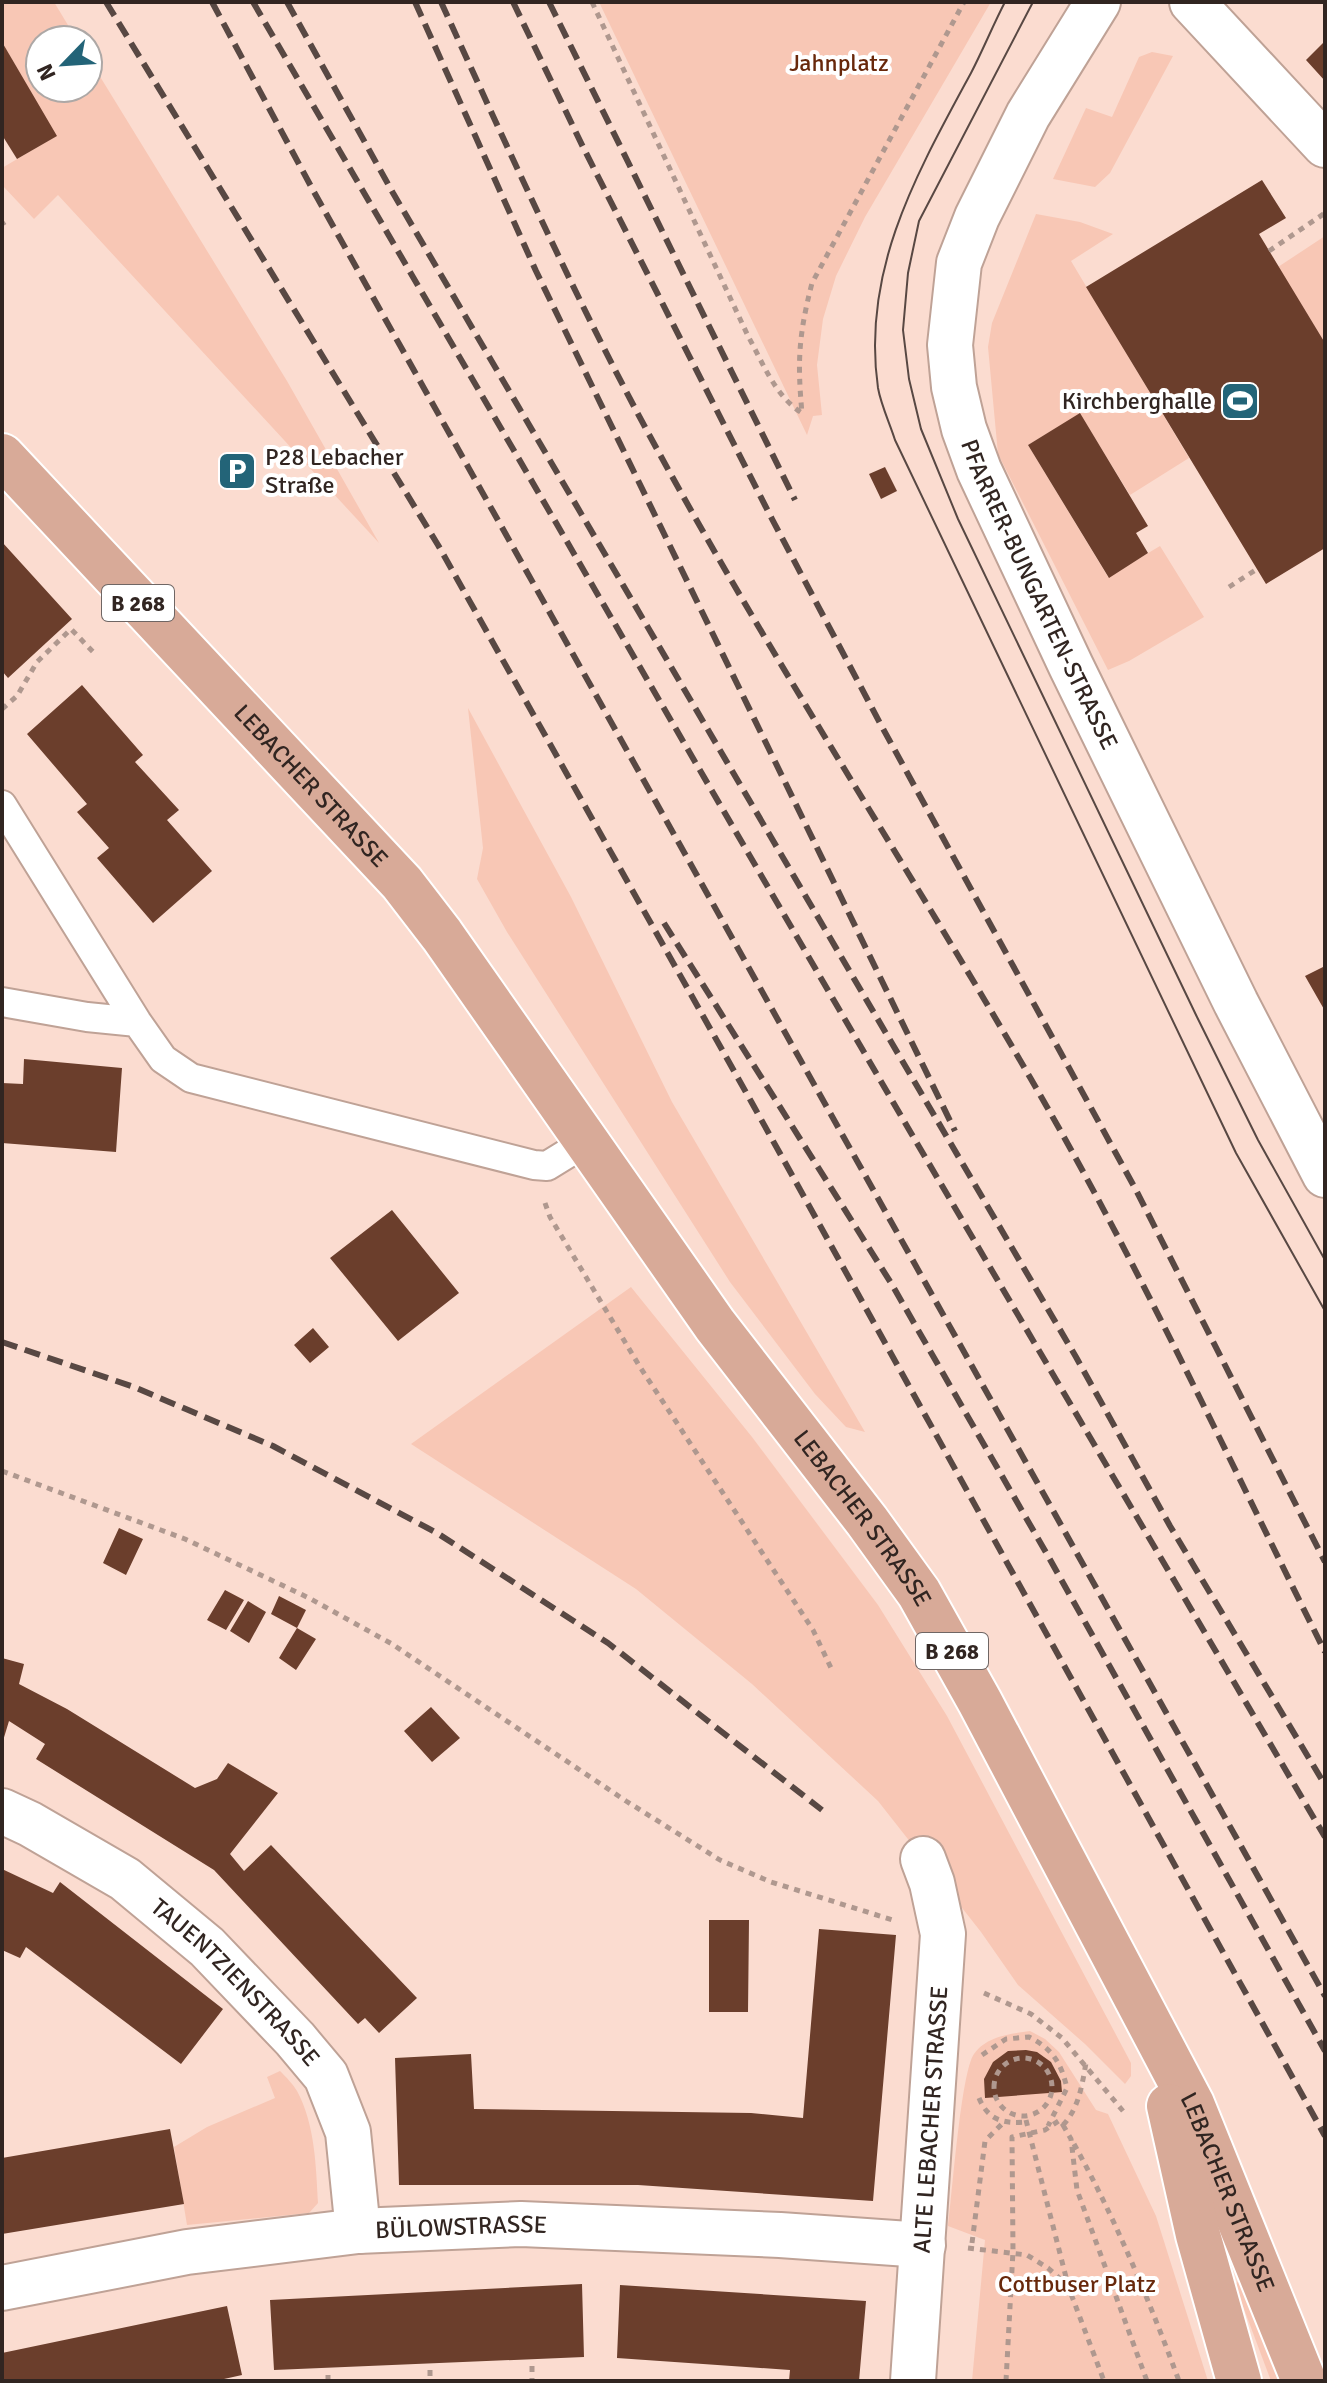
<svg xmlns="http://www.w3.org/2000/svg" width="1327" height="2383" font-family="Signika,sans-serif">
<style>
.green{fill:#f8c7b5}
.building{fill:#6b3e2c}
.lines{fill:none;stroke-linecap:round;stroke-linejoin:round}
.lane-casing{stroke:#bfa296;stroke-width:32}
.street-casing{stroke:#bfa296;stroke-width:48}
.primary-casing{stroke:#fff;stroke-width:48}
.path{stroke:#af988f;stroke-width:5;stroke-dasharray:6 6;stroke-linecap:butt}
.lane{stroke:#fff;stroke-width:28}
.street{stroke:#fff;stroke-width:44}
.primary{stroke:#d8aa98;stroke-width:44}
.tram{stroke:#584843;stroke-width:2}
.rail{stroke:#584843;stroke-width:6;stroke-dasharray:16 8;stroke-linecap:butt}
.labels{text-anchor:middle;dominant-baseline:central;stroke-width:8;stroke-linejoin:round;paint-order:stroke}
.shield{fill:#fff;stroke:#6f6664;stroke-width:2}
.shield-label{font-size:22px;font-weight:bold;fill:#312521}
.park-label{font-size:24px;fill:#68280b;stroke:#fff}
.poi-label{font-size:24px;fill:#312521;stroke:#fff;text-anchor:end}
.street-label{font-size:24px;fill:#312521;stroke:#fff}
</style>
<rect width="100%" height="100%" fill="#fbdcd0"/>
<path class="green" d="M2,2H54L77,40H40V88H88V57L287,381L379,543L58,195L34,219L2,185V168L56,136L2,42Z
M599,2H991L865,217L836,276L823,319L817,365L822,415L813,416L807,435Z
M1152,52L1173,56L1110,173L1095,187L1053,179L1086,108L1112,117L1139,57Z
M1036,214L1080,222L1113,234L1071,261L1189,458L1130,495L1080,414L1028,445L1108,577L1160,546L1204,617L1129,661L1108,670L998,454L988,347L992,323Z
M1325,236V343L1278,267Z
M468,708L571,897L672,1102L865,1432L846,1427L815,1394L730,1282L507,932L477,879L483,848Z
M631,1287L752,1437L878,1605L947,1716L1131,2063V2076L1125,2084L1085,2044L1018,1985L981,1932L878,1801L752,1684L636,1589L411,1444Z
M1030,2031L1045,2039L1059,2052L1096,2110L1108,2114L1156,2216L1208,2381H972L985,2240L948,2226C952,2197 961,2072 974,2054C987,2036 1010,2034 1030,2031Z
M280,2071C286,2077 293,2084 297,2091C315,2124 316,2166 318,2203L309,2213L187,2225L174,2147L207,2127L275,2098L267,2077Z
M1241,2278L1285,2381H1271L1235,2285Z"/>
<path class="building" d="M1325,41V81L1306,60Z
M2,42L57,136L17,159L2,135Z
M1262,180L1286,218L1259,234L1325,343V548L1266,584L1086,287Z
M1080,413L1148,526L1136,533L1148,553L1109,578L1028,445Z
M885,467L897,491L881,499L869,474Z
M2,542L72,619L8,678L2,671Z
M82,685L143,755L135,762L179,810L167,820L212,871L153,923L97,858L109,848L77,812L87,804L27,734Z
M1325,966V1011L1305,976Z
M24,1059L122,1068L116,1152L2,1143V1083L23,1084Z
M392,1210L459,1293L398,1341L330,1258Z
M313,1328L329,1347L310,1363L294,1345Z
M119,1528L143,1539L126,1575L103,1563Z
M225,1590L244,1600L226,1630L207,1620Z
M279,1596L306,1610L297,1628L271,1614Z
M248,1601L266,1612L249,1643L230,1631Z
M297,1628L316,1639L296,1670L279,1658Z
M2,1658L24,1664L19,1684L67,1709L195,1788L217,1779L228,1763L278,1793L230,1854L244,1871L271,1845L417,1998L379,2033L365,2018L358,2024L214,1870L36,1759L45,1744L9,1721L2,1744Z
M431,1707L460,1738L432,1762L404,1731Z
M2,1869L53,1893L60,1882L223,2009L181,2064L26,1947L20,1958L2,1950Z
M709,1920H749L748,2012H709Z
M819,1929L896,1935L873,2201L638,2185H399L395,2058L471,2054L474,2109L751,2113L803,2118Z
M1026,2050L1037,2052L1051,2062L1061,2081L1062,2092L985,2098L984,2079L993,2062L1008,2051Z
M170,2129L184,2204L2,2234V2158Z
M582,2284L584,2357L274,2370L270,2300Z
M620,2285L866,2301L859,2381H789L790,2370L617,2358Z
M227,2306L242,2375L215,2381H2V2353Z"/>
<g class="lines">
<g class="lane-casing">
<path id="lane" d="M2,805L137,1022L163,1059L191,1078L534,1165L547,1166L586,1142
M2,1002L87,1017L137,1022"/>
</g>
<g class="street-casing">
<g id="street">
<path id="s1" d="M1098,2L1028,115L977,217L959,263L950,345L954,387L964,429L979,470L1071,666L1236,1003L1325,1175"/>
<path d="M1192,2L1325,145"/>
<path id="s2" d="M2,1811L30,1824L125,1879L207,1947L295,2039L326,2076L348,2132L358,2231"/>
<path id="s3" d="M2,2288L187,2252L358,2231L521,2224L780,2235L923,2245"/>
<path id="s4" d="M913,2381L943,1934L932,1883L923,1859"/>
</g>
</g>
<g class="primary-casing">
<g id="primary">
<path id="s5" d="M2,456L402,883L442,935L715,1325L867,1521L919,1593L980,1702L1192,2104L1304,2381"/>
<path d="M1169,2106L1198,2235L1239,2381"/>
</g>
</g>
<path class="path" d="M592,2L748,336C763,363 775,396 802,413C797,360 799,334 812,283L964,2
M2,224L5,222
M1269,251L1325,213
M1229,587L1257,569
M2,709L17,696L37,662L71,629L96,655
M545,1203L550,1217L640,1367L813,1630L832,1670
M2,1471L185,1539L309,1598L392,1644L626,1801L720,1860L771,1882L896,1921
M984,1993L1031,2014L1062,2038L1123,2111
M982,2055L1006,2039L1029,2037C1053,2049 1061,2063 1067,2088L1048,2126
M994 2087a29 29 0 1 1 58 0a29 29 0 1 1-58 0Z
M979,2098C988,2120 1003,2124 1026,2122
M1026,2120L1068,2285
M1063,2125L1071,2139L1077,2190L1147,2381
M1063,2125C1079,2108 1082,2085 1086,2063
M1074,2144C1116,2220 1149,2300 1179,2381
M972,2243L985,2141L1005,2121
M968,2248L1027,2255L1048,2268L1068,2286L1104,2381
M532,2366V2381
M430,2370V2381
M328,2375V2381
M1006,2381L1013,2251L1012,2137L1045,2130L1060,2120L1063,2125"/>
<use href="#lane" class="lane"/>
<use href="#street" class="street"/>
<use href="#primary" class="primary"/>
<path class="tram" d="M1005,2C993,25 983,50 971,73C917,173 861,270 878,388C881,405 890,424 895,440L1236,1153L1325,1311
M1033,2L919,221L908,273L903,330L909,379L921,429L958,519L1197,1017L1258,1140L1325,1260"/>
<path class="rail" d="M106,2L438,545L752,1103L1325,2136
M212,2L314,192L1325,1996
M253,2L911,1133L1325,1837
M287,2L393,193L1076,1357L1170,1526L1325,1785
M415,2L536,271L955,1131
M441,2C510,153 578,305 658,451C780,674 921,886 1047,1107C1148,1284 1234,1470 1325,1652
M513,2L583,147L772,519L881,725L1136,1190L1325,1562
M549,2L795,500
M664,923L891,1283L1048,1556L1325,2051
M2,1342L134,1387L273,1446L437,1533L608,1643L822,1810"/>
</g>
<defs>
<g id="stadium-square" transform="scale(2)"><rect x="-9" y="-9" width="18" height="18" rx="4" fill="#236478" stroke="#fff"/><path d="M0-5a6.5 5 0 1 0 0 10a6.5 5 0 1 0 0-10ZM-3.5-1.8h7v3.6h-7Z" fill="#fff"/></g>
<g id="parking-square" transform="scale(2)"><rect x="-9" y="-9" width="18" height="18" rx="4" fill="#236478" stroke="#fff"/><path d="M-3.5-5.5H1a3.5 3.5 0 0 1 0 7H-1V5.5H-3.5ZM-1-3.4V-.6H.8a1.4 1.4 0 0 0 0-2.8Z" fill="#fff"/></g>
</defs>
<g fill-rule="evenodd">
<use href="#stadium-square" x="1240" y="401"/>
<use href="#parking-square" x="237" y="471"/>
</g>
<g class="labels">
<g class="shield">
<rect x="102" y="585" width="72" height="36" rx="6"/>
<rect x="916" y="1633" width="72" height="36" rx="6"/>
</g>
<g class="shield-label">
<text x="138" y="603">B 268</text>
<text x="952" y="1651">B 268</text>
</g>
<g class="park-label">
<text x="839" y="63">Jahnplatz</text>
<text x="1077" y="2284">Cottbuser Platz</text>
</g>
<g class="poi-label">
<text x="1212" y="401">Kirchberghalle</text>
<text x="265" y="457" text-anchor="start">P28 Lebacher<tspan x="265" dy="28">Straße</tspan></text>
</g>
<g class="street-label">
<text stroke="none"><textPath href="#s1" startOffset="646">PFARRER-BUNGARTEN-STRASSE</textPath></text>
<text stroke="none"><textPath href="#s5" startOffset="452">LEBACHER STRASSE</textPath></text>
<text stroke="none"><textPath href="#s5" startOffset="1370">LEBACHER STRASSE</textPath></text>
<text stroke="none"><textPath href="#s2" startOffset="292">TAUENTZIENSTRASSE</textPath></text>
<text stroke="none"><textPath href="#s4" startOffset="262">ALTE LEBACHER STRASSE</textPath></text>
<text stroke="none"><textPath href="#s5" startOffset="2138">LEBACHER STRASSE</textPath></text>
<text stroke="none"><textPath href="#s3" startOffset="464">BÜLOWSTRASSE</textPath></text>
</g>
</g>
<rect width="1327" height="2383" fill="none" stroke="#312521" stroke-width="8"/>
<g transform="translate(64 64) rotate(245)"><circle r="38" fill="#ffffff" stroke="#ada8a6" stroke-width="2"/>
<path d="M0-6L14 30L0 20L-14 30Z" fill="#236478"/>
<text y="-12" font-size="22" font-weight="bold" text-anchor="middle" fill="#312521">N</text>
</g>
</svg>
